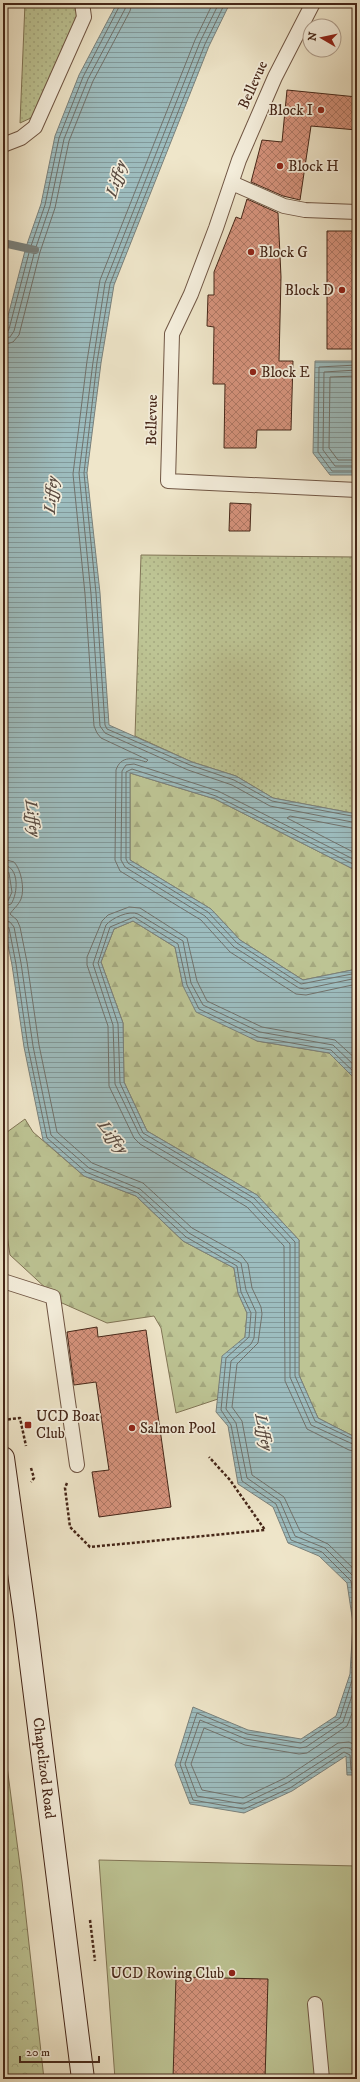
<svg xmlns="http://www.w3.org/2000/svg" width="360" height="2082" font-family="'IM FELL DW Pica',serif">
<style>
.grass{fill:url(#grass-dots);stroke:#817556}
.forest{fill:url(#forest-firs);stroke:#817556}
.park{fill:url(#park-crowns);stroke:#817556}
.garden{fill:#bdc494;stroke:#817556}
.water{fill:url(#water-rules);stroke:#7a817c}
.lines{fill:none;stroke-linecap:round;stroke-linejoin:round}
.shore{stroke:#71726c;stroke-width:1}
.stream{stroke:#7a817c;stroke-width:8}
.building{fill:url(#building-cross-hatch);stroke:#452618}
.lane-casing{stroke:#705644;stroke-width:16}
.secondary-casing{stroke:#452618;stroke-width:24}
.path{stroke:#452618;stroke-width:2.5;stroke-dasharray:3 2;stroke-linecap:butt}
.lane{stroke:#f5efdd;stroke-width:14}
.secondary{stroke:#f5efdd;stroke-width:22}
.poi-dot{fill:#8f2418;stroke:#f5efdd;stroke-width:1.5}
.labels{text-anchor:middle;dominant-baseline:central;stroke-width:3.5;stroke-linejoin:round;paint-order:stroke}
.street-label{font-size:15px;fill:#452618;stroke:#f5efdd}
.poi-label{font-size:15px;fill:#452618;stroke:#f5efdd;text-anchor:start}
.water-label{font-size:16px;font-style:italic;fill:#5b4c42;stroke:#f5efdd}
</style>
<defs>
<pattern id="grass-dots" width="8" height="8" patternUnits="userSpaceOnUse"><rect width="8" height="8" fill="#bdc494"/><path d="M2 2h.1M6 6h.1" fill="none" stroke="#a4a87f" stroke-width="1.8" stroke-linecap="round"/></pattern>
<pattern id="forest-firs" width="22" height="20" patternUnits="userSpaceOnUse"><rect width="22" height="20" fill="#bdc494"/><path d="M5 1l3.5 6h-7zM16 11l3.5 6h-7z" fill="#a4a87f"/></pattern>
<pattern id="park-crowns" width="20" height="18" patternUnits="userSpaceOnUse"><rect width="20" height="18" fill="#bdc494"/><path d="M2 6a3 3 0 1 1 6 0M12 15a3 3 0 1 1 6 0" fill="none" stroke="#a4a87f"/></pattern>
<pattern id="water-rules" width="6" height="5" patternUnits="userSpaceOnUse"><rect width="6" height="5" fill="#9dbdbf"/><path d="M0 2.5h6" fill="none" stroke="#82999a"/></pattern>
<pattern id="building-cross-hatch" width="8" height="8" patternUnits="userSpaceOnUse"><rect width="8" height="8" fill="#d6937d"/><path d="M0 0l8 8M0 8l8-8" fill="none" stroke="#af7865"/></pattern>
</defs>
<rect width="100%" height="100%" fill="#efe6ca"/>
<filter id="stains"><feTurbulence type="fractalNoise" baseFrequency=".005" numOctaves="4"/><feColorMatrix values="0 0 0 0 .2 0 0 0 0 .09 0 0 0 0 .02 0 0 0 .5 -.17"/></filter>
<radialGradient id="worn" r=".72"><stop offset=".6" stop-color="#630" stop-opacity="0"/><stop offset="1" stop-color="#630" stop-opacity=".3"/></radialGradient>
<path class="grass" d="M25,3H76L81,15L33,117L20,123Z
M141,555L357,557V814L273,798L236,776L192,762L135,736Z"/>
<path class="forest" d="M130,773L215,799L357,871V969L303,980L240,940L211,909L130,860Z
M133,921L175,947L183,986L257,1041L329,1053L357,1081V1438L318,1418L299,1375V1240L257,1195L147,1131L124,1082L123,1023L101,962L114,929Z
M25,1119L33,1132L84,1176L136,1196L183,1241L234,1268L238,1293L247,1313L245,1337L222,1359L218,1399L176,1413L161,1328L154,1316L107,1323L62,1303L10,1255L3,1208V1135Z"/>
<path class="park" d="M3,1735L22,1881L44,2079H3Z"/>
<path class="garden" d="M99,1860L357,1866V2079H115Z"/>
<path class="water" d="M117,3H230L209,46L114,285L101,363L87,473L100,593L109,725L192,762L236,776L273,798L357,814V871L215,799L130,773V860L211,909L240,940L303,980L357,969V1081L329,1053L257,1041L196,1012L183,986L175,947L133,921L114,929L101,962L123,1023L124,1082L147,1131L257,1195L299,1240V1375L318,1418L357,1438V1775H347L346,1756L292,1791L244,1813L190,1804L175,1765L193,1707L248,1730L301,1739L336,1716L350,1674L353,1623L347,1583L319,1556L288,1543L273,1507L238,1484L228,1426L216,1412L222,1356L245,1337L247,1313L238,1293L234,1268L183,1241L136,1196L84,1176L43,1140L24,1047L12,965L3,920V901L8,893L3,861V335L26,247L41,204L55,136L79,75Z
M315,361H357V475H330L313,453Z"/>
<g class="lines">
<path class="shore" d="M213,3L195,40L100,280L87,361L73,474L85,594L94,726L97,733L101,738L148,760L146,762C134,758 121,755 116,770L115,860L120,871L201,920L230,952L296,994L306,995L357,984
M219,3L200,42L105,283L93,362L79,473L91,594L100,726L105,733L188,770L232,785L270,806L357,823
M225,3L205,44L110,284L97,362L84,473L96,593L105,725L107,729L190,765L234,780L272,801L357,817
M3,334L7,333L9,329L30,249L45,205L59,138L83,77L121,3
M3,339L10,337L14,331L35,250L50,206L64,139L88,79L125,9L126,3
M3,345L13,342L19,335L40,252L55,208L69,141L93,81L130,11L132,3
M357,365L319,367L318,452L332,471H357
M357,370L324,372L323,450L335,466H357
M357,376L330,377L329,448L338,460H357
M357,829L290,816L287,818L357,854
M3,859L14,862C21,869 25,889 21,899C18,906 13,909 10,914L17,920L20,927L27,962L39,1045L57,1132L92,1163L143,1183L192,1228L241,1255L248,1264L252,1288L261,1307L262,1314L258,1343L237,1364L232,1407L242,1421L252,1475L284,1497L300,1531L328,1544L357,1572
M357,861L218,791L134,764L126,765L122,771L121,860L125,867L205,916L234,947L299,988L305,989L357,978
M3,865C20,866 18,894 11,904L3,907
M357,866L216,796L132,769L126,772V859L128,863L208,912L237,943L301,984L357,973
M3,870L9,873L12,892L8,901L3,902
M3,920L10,922L14,927L21,963L33,1046L51,1135L89,1168L140,1189L189,1233L241,1263L246,1290L256,1312L254,1338L251,1344L231,1361L226,1409L236,1423L247,1478L280,1501L295,1536L325,1548L354,1577L357,1586
M3,925L9,928L16,964L28,1047L47,1138L86,1172L138,1193L186,1237L237,1266L241,1292L251,1313L249,1337L226,1358L221,1410L231,1425L242,1481L276,1504L291,1540L322,1552L351,1581L357,1620
M357,1060L335,1040L262,1027L207,1001L197,981L187,938L140,908L129,907L108,915L102,921L87,957V965L108,1026L109,1086L134,1138L140,1144L247,1207L284,1246L285,1381L307,1429L349,1450L357,1452
M357,1068L333,1045L260,1032L203,1005L191,983L183,941L138,914C129,910 112,918 106,925L93,964L113,1025L115,1084L139,1134L143,1139L251,1202L290,1244V1377L311,1425L357,1446
M357,1075L331,1050L258,1037L199,1009L187,985L178,944L134,917L110,927L98,963L118,1024L120,1083L143,1133L254,1198L295,1242V1376L315,1421L357,1441
M357,1628L354,1674L340,1718L301,1743L247,1734L197,1713L180,1764L193,1800L244,1809L290,1788L344,1752L350,1755L351,1770L357,1771
M357,1681L343,1722L306,1747L300,1748L246,1739L200,1720L185,1764L197,1796L243,1804L287,1783L342,1748C357,1745 352,1758 357,1766
M357,1701L347,1726L307,1753L299,1754L245,1745L204,1728L191,1764L202,1790L243,1798L285,1778L338,1743L349,1742L357,1746"/>
<path class="stream" d="M3,243L35,250"/>
</g>
<path class="building" d="M287,90L357,97V130L311,126L300,200L283,196L251,182L262,140L282,142Z
M247,199L278,213L281,277L279,361H293L291,430H257L256,448H224L225,384H213L214,327L207,326L208,295H214V272L236,217L241,219Z
M327,231H357V349H327Z
M230,503L251,504L250,531H229Z
M97,1327L98,1337L146,1330L171,1507L99,1517L92,1472L109,1470L96,1382L74,1385L67,1332Z
M176,1977L268,1979L265,2079H173Z"/>
<g class="lines">
<g class="lane-casing">
<path id="lane" d="M313,3L275,77L239,160L216,228L191,294L172,334L168,481L357,490
M3,145L21,138L35,127L84,17L82,3
M232,183L284,206L305,210L357,212
M3,1281L53,1297L77,1465
M315,2004L322,2079"/>
</g>
<g class="secondary-casing">
<path id="secondary" d="M3,1458L25,1616L83,2079"/>
</g>
<path class="path" d="M3,1420L20,1418L26,1446
M31,1468L34,1478L31,1482
M67,1483L65,1488L70,1527L90,1547L265,1530L230,1480L209,1457
M90,1920L95,1961"/>
<use href="#lane" class="lane"/>
<use href="#secondary" class="secondary"/>
</g>
<g class="poi-dot">
<circle cx="321" cy="110" r="4"/>
<circle cx="280" cy="166" r="4"/>
<circle cx="251" cy="252" r="4"/>
<circle cx="342" cy="290" r="4"/>
<circle cx="253" cy="372" r="4"/>
<rect x="24" y="1421" width="8" height="8" rx="2"/>
<circle cx="132" cy="1428" r="4"/>
<circle cx="232" cy="1973" r="4"/>
</g>
<g class="labels">
<g class="street-label">
<text transform="translate(253 85) rotate(-66)">Bellevue</text>
<text transform="translate(152 420) rotate(-89)">Bellevue</text>
<text transform="translate(44 1768) rotate(83)">Chapelizod Road</text>
</g>
<g class="poi-label">
<text x="313" y="110" text-anchor="end">Block I</text>
<text x="288" y="166">Block H</text>
<text x="259" y="252">Block G</text>
<text x="334" y="290" text-anchor="end">Block D</text>
<text x="261" y="372">Block E</text>
<text x="36" y="1416">UCD Boat<tspan x="36" dy="17">Club</tspan></text>
<text x="140" y="1428">Salmon Pool</text>
<text x="224" y="1973" text-anchor="end">UCD Rowing Club</text>
</g>
<g class="water-label">
<text transform="translate(116 179) rotate(-74)">Liffey</text>
<text transform="translate(51 495) rotate(-86)">Liffey</text>
<text transform="translate(33 818) rotate(82)">Liffey</text>
<text transform="translate(113 1137) rotate(52)">Liffey</text>
<text transform="translate(264 1432) rotate(78)">Liffey</text>
</g>
</g>
<rect width="360" height="2082" fill="none" stroke="#efe6ca" stroke-width="16"/>
<rect x="4" y="4" width="352" height="2074" fill="none" stroke="#452618" stroke-width="2"/>
<rect x="8" y="8" width="344" height="2066" fill="none" stroke="#452618"/>
<g transform="translate(322 38) rotate(279)"><circle r="19" fill="#f5efdd" stroke="#af9f8e"/>
<path d="M0-3L7 15L0 10L-7 15Z" fill="#8f2418"/>
<text y="-6" font-size="11" font-weight="bold" text-anchor="middle" fill="#452618">N</text>
</g>
<path d="M20 2056v6h79v-6" fill="none" stroke="#452618" stroke-width="2"/>
<text x="26" y="2056" font-size="12" fill="#452618" stroke="#f5efdd" stroke-width="3" paint-order="stroke">20 m</text>
<rect width="100%" height="100%" filter="url(#stains)"/>
<rect width="100%" height="100%" fill="url(#worn)"/>
</svg>
